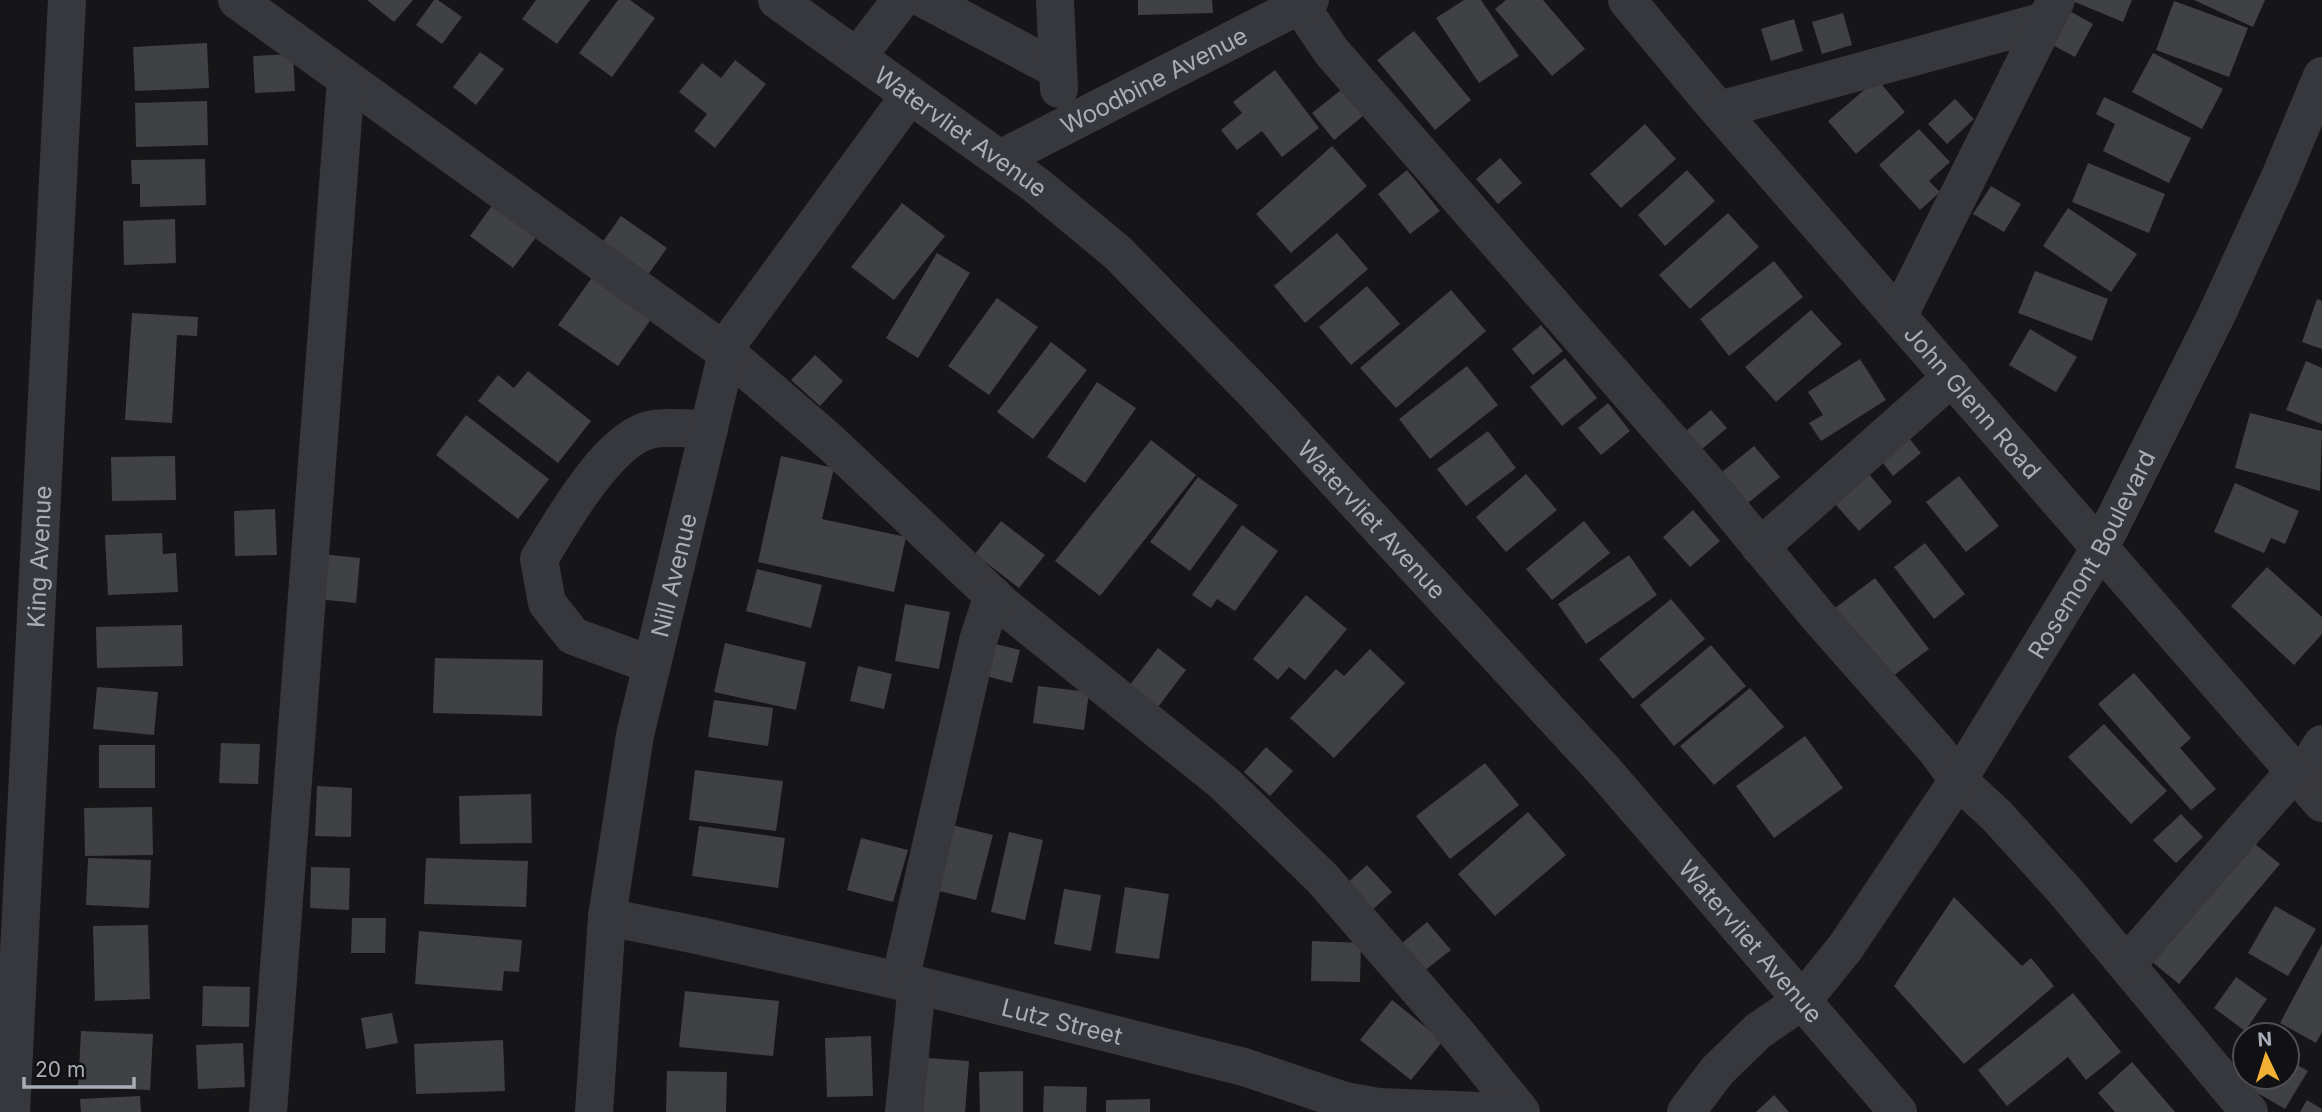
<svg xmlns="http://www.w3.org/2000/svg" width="2322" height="1112" font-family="Inter,sans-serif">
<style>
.building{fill:#404145}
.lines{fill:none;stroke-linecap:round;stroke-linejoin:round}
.minor{stroke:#37383d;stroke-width:38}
.labels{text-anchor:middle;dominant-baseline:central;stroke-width:5;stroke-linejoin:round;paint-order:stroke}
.street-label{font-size:24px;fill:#a8adb8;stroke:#111113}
</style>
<rect width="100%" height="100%" fill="#161618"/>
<path class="building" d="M367,0H413L394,22Z
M434,0H438L462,17L442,44L416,25Z
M536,0H590L557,44L522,19Z
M618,0H630L655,18L612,77L579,53Z
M1138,0H1212L1213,13L1138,15Z
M1464,0H1481L1519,56L1479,83L1436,18Z
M1506,0H1543L1585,49L1552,76L1495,9Z
M2070,0H2132L2123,22Z
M2194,0H2265L2253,27Z
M2174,1L2248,28L2229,77L2156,50Z
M2064,8L2093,24L2075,57L2045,41Z
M1843,13L1852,45L1822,54L1812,22Z
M1794,19L1803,51L1771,61L1761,29Z
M1414,31L1471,100L1435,130L1377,60Z
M207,43L209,88L135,91L133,47Z
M480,52L504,69L476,105L453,87Z
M2153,53L2223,89L2202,129L2132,92Z
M293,54L295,91L255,93L253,56Z
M735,60L766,84L715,148L694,131L707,114L679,92L702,63L721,78Z
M1275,70L1319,128L1282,157L1262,131L1237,150L1221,130L1242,113L1233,102Z
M1877,79L1905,112L1856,154L1828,121Z
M1341,90L1363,116L1334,140L1312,113Z
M2104,97L2191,138L2169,183L2103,151L2115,124L2096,114Z
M1955,99L1974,119L1947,144L1928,124Z
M207,101L208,145L136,147L135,103Z
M1645,124L1676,159L1621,208L1590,174Z
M1919,129L1950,162L1929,181L1940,192L1920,210L1879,165Z
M1332,146L1367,186L1291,253L1256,214Z
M1500,158L1522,183L1498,204L1476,179Z
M205,159L206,205L140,207V184H132L131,160Z
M2088,163L2165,194L2149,233L2072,202Z
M1407,170L1440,211L1410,234L1378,194Z
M1687,170L1715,201L1665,246L1638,215Z
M1991,186L2021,204L2004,232L1973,214Z
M496,200L540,232L513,268L470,236Z
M902,203L945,236L894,300L851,267Z
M2068,208L2137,254L2111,292L2043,246Z
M1728,213L1759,247L1690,309L1659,275Z
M621,216L667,248L645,279L599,247Z
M175,219L176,263L124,265L123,221Z
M1337,233L1368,269L1305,323L1274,286Z
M937,253L970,273L918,358L886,338Z
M1774,261L1803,297L1729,356L1700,319Z
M2035,271L2108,299L2092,341L2018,313Z
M593,276L652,318L618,366L558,325Z
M1367,286L1400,324L1351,365L1319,327Z
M1451,290L1486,331L1396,408L1360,368Z
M997,298L1038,327L989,395L948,366Z
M2317,299L2322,301V349L2302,342Z
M1811,310L1842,344L1776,402L1745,367Z
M132,313L198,317L197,336L177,335L172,423L125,420Z
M1541,325L1563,351L1533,375L1512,349Z
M2030,329L2077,357L2056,392L2009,365Z
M1051,342L1087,370L1033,439L997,412Z
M815,355L843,381L820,406L791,380Z
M1565,358L1597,398L1562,426L1530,387Z
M1860,359L1886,400L1821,441L1809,423L1823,415L1808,392Z
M2306,361L2322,368V424L2286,410Z
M1467,366L1498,405L1430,459L1399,419Z
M528,371L591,421L558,463L478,401L498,375L514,388Z
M1097,382L1136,408L1085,483L1047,457Z
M1608,403L1630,431L1601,455L1578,428Z
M1711,410L1727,428L1702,449L1686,431Z
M2250,413L2322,431L2320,491L2235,468Z
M466,415L549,479L518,519L436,455Z
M1901,428L1921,453L1893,476L1873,450Z
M1488,431L1516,468L1466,506L1437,469Z
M1151,440L1196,475L1100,596L1055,561Z
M1754,446L1780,477L1748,503L1722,472Z
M175,456L176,500L112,501L111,457Z
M781,456L834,468L822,519L906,537L894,592L758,562Z
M1526,474L1557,510L1506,552L1476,517Z
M1869,474L1892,502L1859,531L1835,504Z
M1959,476L1999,526L1966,552L1926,502Z
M1198,477L1238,505L1190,571L1150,542Z
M2235,483L2299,511L2285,544L2271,538L2264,553L2214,532Z
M275,509L277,555L235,556L234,511Z
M1693,510L1720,541L1690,567L1663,537Z
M1001,521L1045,555L1019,588L975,554Z
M1584,521L1610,553L1552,600L1526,569Z
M1242,525L1278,551L1235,611L1217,599L1211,608L1192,595Z
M162,533L163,554L176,553L178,592L108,595L105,535Z
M1925,543L1965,594L1934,619L1894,567Z
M321,554L360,558L356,603L317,599Z
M1629,555L1657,595L1586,644L1558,604Z
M2267,567L2322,617V634L2294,665L2231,606Z
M757,569L822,585L811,628L746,611Z
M1875,578L1929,649L1889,679L1835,608Z
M1306,595L1347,629L1305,680L1289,667L1278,680L1253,659Z
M1671,599L1705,639L1633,699L1599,659Z
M905,604L950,612L939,669L895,661Z
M182,625L183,666L97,668L96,627Z
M983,641L1020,650L1012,683L975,673Z
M725,643L806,662L796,710L714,692Z
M1711,645L1746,686L1674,746L1640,705Z
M1158,648L1186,670L1155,711L1126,690Z
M1370,649L1405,683L1334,758L1290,718L1336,669L1344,676Z
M435,658L543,660L542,716L433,713Z
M858,666L892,674L884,709L850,701Z
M2134,673L2191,738L2180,748L2216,789L2191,810L2098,704Z
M1038,686L1089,692L1084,730L1033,723Z
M97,687L158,692L154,735L93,729Z
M1750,688L1784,727L1714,785L1680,746Z
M714,700L773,708L768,746L708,737Z
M2104,724L2167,791L2131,824L2068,757Z
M1805,736L1843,788L1774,838L1736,786Z
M221,743L260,744L258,784L219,783Z
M99,745H155V788H99Z
M1266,747L1293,771L1270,796L1244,772Z
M1485,763L1519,805L1450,859L1416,816Z
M695,770L783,781L776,831L689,820Z
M317,786L352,788L351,837L315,836Z
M531,794L532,843L460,844L459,796Z
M152,807L153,855L85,856L84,808Z
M1528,812L1566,855L1495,916L1458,874Z
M2181,814L2203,837L2176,863L2153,840Z
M948,824L993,835L976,900L931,889Z
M699,826L785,838L778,888L692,876Z
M1009,832L1043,840L1025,920L991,912Z
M2244,835L2280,864L2179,984L2145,956Z
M861,838L908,850L893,902L847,890Z
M88,858L151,860L149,908L86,905Z
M426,858L528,861L526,907L424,904Z
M1367,865L1392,892L1370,912L1345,885Z
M311,867L350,868L349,910L310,908Z
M1125,887L1169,894L1159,959L1115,953Z
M1064,889L1101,895L1091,951L1054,944Z
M1954,897L2022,966L2031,958L2054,986L1964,1064L1894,986Z
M2275,906L2316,929L2288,976L2248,953Z
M352,918H386L385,953H351Z
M1427,922L1451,950L1424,971L1401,944Z
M148,925L150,999L95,1001L93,926Z
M419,931L522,940L519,972L504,971L502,991L415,984Z
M1312,941L1361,943L1360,982L1311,981Z
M2322,944V1032L2316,1043L2280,1023Z
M2236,977L2267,999L2245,1031L2214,1008Z
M203,986L250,987L249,1027L202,1026Z
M685,991L779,1001L773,1056L679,1047Z
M2073,993L2121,1052L2086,1080L2068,1057L2007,1106L1978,1070Z
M1392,1000L1443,1041L1411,1080L1360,1040Z
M392,1013L398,1043L366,1049L361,1018Z
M81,1031L153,1034L150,1090L78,1087Z
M871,1036L873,1096L827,1097L825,1038Z
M503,1040L505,1091L416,1094L414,1044Z
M243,1043L245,1087L198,1089L196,1045Z
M927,1058L969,1061L965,1112H923Z
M2287,1059L2308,1071L2285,1109L2249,1088L2255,1077H2287Z
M2132,1062L2175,1112H2115L2098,1093Z
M667,1071L727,1072L726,1112H666Z
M1023,1071V1112H980L979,1072Z
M1044,1086L1087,1087L1086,1112H1043Z
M1774,1095L1789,1112H1756Z
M140,1096L141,1112H81L80,1099Z
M1150,1099V1112H1106V1100Z
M2307,1100L2322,1109V1112H2300Z"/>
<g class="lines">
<g class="minor">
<path d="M237,0L727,353L829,441L1004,606L1224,783L1322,878L1459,1036L1521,1112"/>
<path id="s1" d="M777,0L1036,185L1118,253L1258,396L1606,773L1898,1112"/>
<path d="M926,0L1058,70"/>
<path d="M1055,0L1059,89"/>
<path id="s2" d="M1627,0L1710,100L2322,803"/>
<path d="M1300,5L1331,51L1712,488L1817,615L1937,751L1958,780L1996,815L2065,891L2249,1112"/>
<path d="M857,57L901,0"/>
<path d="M1719,110L2045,21"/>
<path id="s3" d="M1000,159L1310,0"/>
<path d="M1899,315L2056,0"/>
<path d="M1760,547L1952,377"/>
<path d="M652,665L573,636L547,603L539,559C561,523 607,441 649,430C663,426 693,429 709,429"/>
<path d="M2300,779L2322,744"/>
<path id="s4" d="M607,917L701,936L917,985L1244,1067L1345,1101L1378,1107L1479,1111L1517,1107"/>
<path d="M2127,964L2294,772"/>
<path d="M900,981L978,641L993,595"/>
<path id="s5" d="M11,1112L67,0"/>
<path d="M268,1112L346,79"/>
<path id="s6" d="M594,1112L607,917L635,735L727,353L733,337L910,95"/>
<path d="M904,1112L917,985"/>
<path id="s7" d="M1686,1112L1717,1071L1758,1031L1802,1001L1845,948L1958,780L2100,548L2216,316L2280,177L2322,76"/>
</g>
</g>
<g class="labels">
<g class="street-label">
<text stroke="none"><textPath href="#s3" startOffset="173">Woodbine Avenue</textPath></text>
<text stroke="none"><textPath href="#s1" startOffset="226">Watervliet Avenue</textPath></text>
<text stroke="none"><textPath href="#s2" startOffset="530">John Glenn Road</textPath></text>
<text stroke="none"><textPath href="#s1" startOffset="793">Watervliet Avenue</textPath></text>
<text stroke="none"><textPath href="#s7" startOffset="695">Rosemont Boulevard</textPath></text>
<text stroke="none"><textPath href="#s5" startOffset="556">King Avenue</textPath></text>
<text stroke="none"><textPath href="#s6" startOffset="544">Nill Avenue</textPath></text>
<text stroke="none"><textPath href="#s1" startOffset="1360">Watervliet Avenue</textPath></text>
<text stroke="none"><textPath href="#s4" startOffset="467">Lutz Street</textPath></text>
</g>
</g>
<g transform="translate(2266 1056) rotate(356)"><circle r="33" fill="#111113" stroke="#4d4f55" stroke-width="2"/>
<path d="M0-5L12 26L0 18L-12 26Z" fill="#f2b134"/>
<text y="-10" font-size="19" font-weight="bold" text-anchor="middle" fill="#a8adb8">N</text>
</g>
<path d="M24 1077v10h110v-10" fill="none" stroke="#a8adb8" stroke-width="3.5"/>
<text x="35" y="1077" font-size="21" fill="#a8adb8" stroke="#111113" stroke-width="5" paint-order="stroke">20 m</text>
</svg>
